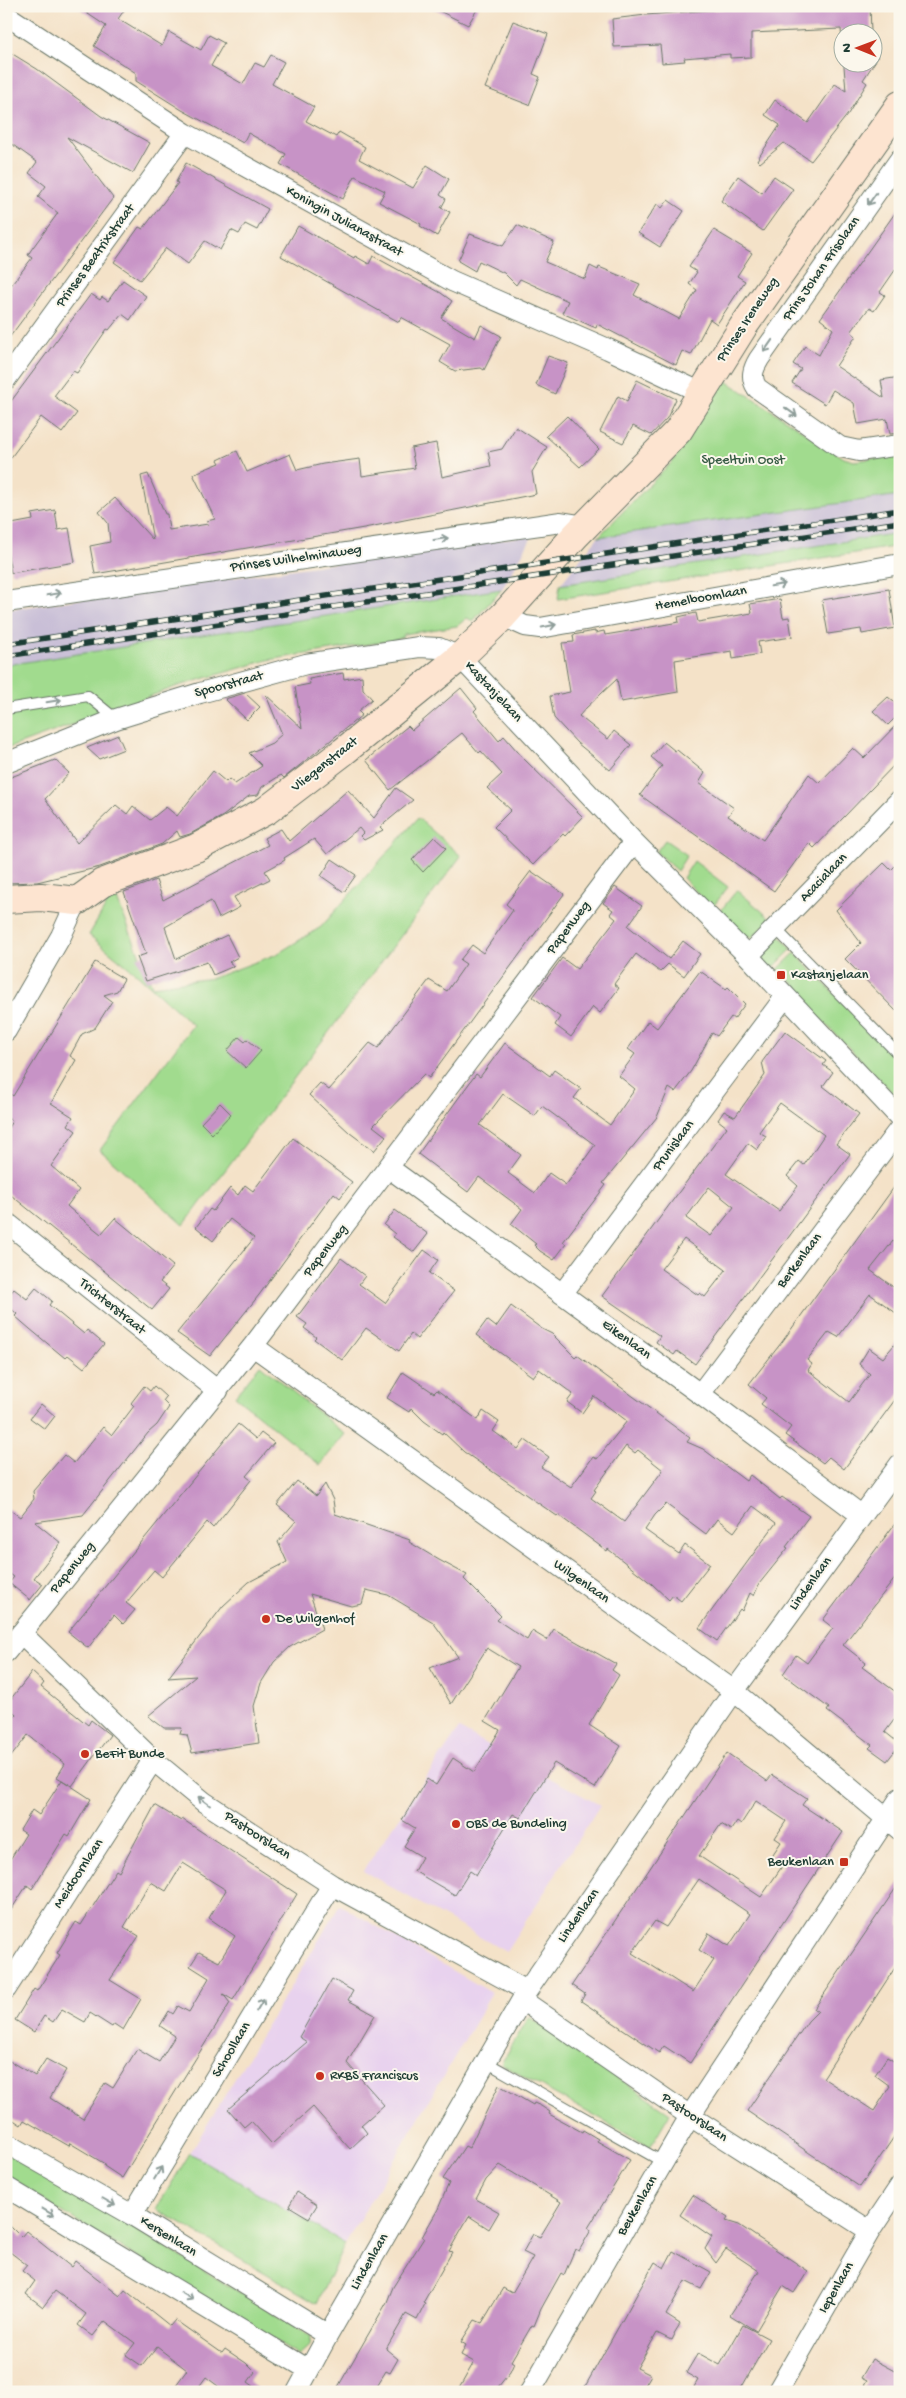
<svg xmlns="http://www.w3.org/2000/svg" width="906" height="2398" font-family="'Gochi Hand',sans-serif">
<style>
.built{fill:#e8d2ee}
.industrial{fill:#c9bfd7}
.green{fill:#a1db8e;stroke:#608c61}
.building{fill:#c793c6;fill-rule:evenodd}
.lines{fill:none;stroke-linecap:round;stroke-linejoin:round}
.lane-casing{stroke:#6a7768;stroke-width:12}
.street-casing{stroke:#6a7768;stroke-width:22}
.secondary-casing{stroke:#6a7768;stroke-width:30}
.lane{stroke:#fff;stroke-width:10}
.street{stroke:#fff;stroke-width:20}
.secondary{stroke:#fde4d0;stroke-width:28}
.rail-casing{stroke:#1f3d34;stroke-width:5.5}
.rail{stroke:#fbf7ec;stroke-width:4;stroke-dasharray:11;stroke-linecap:butt}
.oneway{stroke:#8f9e9a}
.poi-dot{fill:#c8321e;stroke:#fbf7ec;stroke-width:2}
.labels{text-anchor:middle;dominant-baseline:central;stroke-width:4;stroke-linejoin:round;paint-order:stroke}
.street-label{font-size:14px;fill:#1f3d34;stroke:#fbf7ec}
.park-label{font-size:14px;fill:#395d46;stroke:#fbf7ec}
.poi-label{font-size:14px;fill:#1f3d34;stroke:#fbf7ec;text-anchor:start}
</style>
<rect width="100%" height="100%" fill="#fbf7ec"/>
<filter id="ink" filterUnits="userSpaceOnUse"><feTurbulence type="fractalNoise" baseFrequency=".02" numOctaves="2"/><feDisplacementMap in="SourceGraphic" scale="10" xChannelSelector="R" yChannelSelector="G"/><feConvolveMatrix kernelMatrix="1 2 1 2 8 2 1 2 1" color-interpolation-filters="sRGB"/></filter>
<filter id="wash" filterUnits="userSpaceOnUse"><feTurbulence type="fractalNoise" baseFrequency=".0096" numOctaves="4" result="noise"/><feDisplacementMap in="SourceGraphic" scale="20" xChannelSelector="R" yChannelSelector="G"/><feGaussianBlur stdDeviation="1.12" result="paint"/><feColorMatrix in="noise" values="0 0 0 0 0 0 0 0 0 0 0 0 0 0 0 0 0 1.4 0 .05"/><feComposite in="paint" operator="in"/></filter>
<g filter="url(#wash)">
<rect width="100%" height="100%" fill="#f4e2c8"/>
<path class="built" d="M459,1729L600,1805L506,1952L363,1871Z
M340,1905L492,1993L345,2244L190,2153Z"/>
<path class="industrial" d="M900,495V533L560,585L598,537Z
M533,535L502,589L6,665V610Z"/>
<path class="green" d="M725,380L844,458L854,461L900,455V495L598,537L672,462Z
M900,533V546L558,599L560,585Z
M502,589L473,621L467,618L457,626L404,634L401,638L395,640L268,660L178,686L6,749V665Z
M418,818L461,856L184,1225L100,1150L193,1025L138,975L89,935L114,892L152,986L213,978L277,954L321,927Z
M665,840L687,855L677,871L656,852Z
M694,861L728,887L712,908L683,878Z
M737,890L771,919L753,937H741L718,914Z
M778,934L792,949L773,968L763,963L764,949Z
M795,953L900,1062V1100L794,992L798,988L778,969Z
M260,1365L345,1434L320,1465L235,1396Z
M529,2017L670,2113L650,2147L501,2064Z
M6,2150L311,2336L310,2345L299,2355L6,2178Z
M190,2153L345,2244L317,2303L156,2209Z"/>
<g id="blocks">
<path class="building" d="M76,6H127L118,19L162,46L169,32L201,50L209,35L224,43L211,66L243,84L255,63L264,67L271,55L284,62L272,84L314,107L306,121L336,137L339,132L365,147L359,159L413,188L427,165L449,179L440,195L446,199L441,208L450,212L437,236L420,226L421,224L379,202L385,191L355,176L343,199L280,164L286,154L248,133L243,143L182,110L136,81V73L94,46L106,26Z
M429,6H479L468,25Z
M762,6L774,8L870,6L871,32H844V62H874V53L878,57L863,80L867,83L848,114L811,161L784,143L760,163L757,160L780,125L765,115L775,100L808,123L835,84L846,91L841,29L751,33V57L730,58V54L684,58L685,61L662,63L660,45L614,47L612,19L646,15Z
M513,21L548,34L533,74L540,77L529,105L485,88Z
M6,50L37,69L101,116L150,143L133,173L67,137L113,198L6,342V292L32,258L28,255L31,250L58,213L38,197L46,186L29,173L37,162L6,140Z
M186,163L268,209L257,230L245,224L239,234L231,230L220,250L205,241L188,264L166,248L140,280L114,262L139,227L143,229L178,183L176,182Z
M738,176L762,193L774,176L793,189L763,231L721,201Z
M668,200L684,211L660,247L638,233L657,204L662,208Z
M900,206V263L880,292L885,295L874,311L869,308L851,332L856,336L836,366L884,398L881,380L900,377V433L890,434L887,419L858,424L854,403L833,390L825,404L792,383L801,369L793,364L805,346L819,355L833,329L820,319Z
M517,225L554,242L545,262L585,279L590,266L598,270L599,267L640,284L634,295L679,319L697,290L689,284L697,272L689,267L714,230L752,253L737,276L745,281L717,324L710,319L691,355L682,351L676,365L597,324L596,328L562,313L568,301L520,279L516,285L504,273L479,261L475,271L458,261L470,234L503,246Z
M298,226L354,258L355,256L369,264L373,256L441,293L452,301L441,318L475,338L481,325L501,336L484,370L481,368L455,371L440,362L450,344L401,317L399,322L281,256Z
M123,280L146,296L130,320L122,314L109,330L107,329L77,373L73,371L54,396L77,413L62,433L41,417L6,464V408L91,294L100,300L102,297L108,301Z
M548,356L568,363L555,394L536,385Z
M637,380L676,399L667,418L651,435L633,426L623,443L600,432L618,396L627,401Z
M567,416L599,449L580,467L546,436Z
M516,427L547,447L532,472L536,494L364,528L95,574L90,546L110,542L108,523L99,512L115,498L153,540L141,476L148,474L165,514H167L169,530L208,524L207,521L215,519L193,474L220,463L218,460L237,451L247,472L290,454L297,470L323,464L360,459L362,476L415,468L411,448L436,443L442,477L491,466L488,452L502,449Z
M55,510L58,530L69,528L75,562L11,573L6,544V525L33,520L32,514Z
M889,589L895,628L862,634L861,629L828,634L822,600Z
M780,599L783,618L789,617L792,637L758,642L760,654L733,659L732,651L675,660L678,692L621,702L617,679L586,708L579,716L608,739L614,731L631,745L610,770L577,743L554,718L550,696L570,692L562,643L574,642L573,635L595,631V633L604,631L605,635L623,632L679,622L678,617L696,613L698,622L752,613L750,604Z
M343,673L344,679L362,676L363,689L372,699L358,711L362,715L284,778L281,775L262,787L258,795L249,796L223,816L190,834L180,837L177,831L162,844L100,867L37,882L6,883V779L55,760L69,773L45,799L77,843L116,805L127,814L133,806L150,820L166,807L177,816L213,771L226,782L229,779L235,784L262,766L249,753L272,743L282,734L266,695L302,728L295,687L310,684L309,679Z
M461,688L477,708L474,711L499,741L504,736L524,759L583,817L565,836L563,834L533,865L494,827L511,810L487,788L502,774L481,751L479,753L462,733L390,790L366,760L408,726L412,730Z
M245,693L260,707L247,720L225,699Z
M888,697L900,707V713L888,725L873,711Z
M900,721V759L814,848L809,843L774,891L640,795L662,766L651,757L664,742L675,751L677,750L705,773L699,783L734,808L728,816L763,840L809,774L819,783L853,748L864,758Z
M118,735L124,749L99,759L87,748Z
M396,788L413,800L380,827L383,830L364,840L360,836L363,833L359,828L327,854L314,839L284,858L285,860L265,871L270,879L234,897L240,907L219,918L211,901L165,927L176,959L227,935L238,957L229,962L234,966L213,975L207,962L146,981L137,957L146,954L124,892L156,880L163,900L268,845L264,838L281,829L289,841L348,790L374,818Z
M434,837L446,848L423,872L412,860Z
M332,859L356,875L344,892L321,876Z
M900,861V1015L845,959L861,943L836,910L884,863L891,870Z
M531,871L564,894L429,1078L424,1074L373,1126L386,1136L374,1151L350,1133L309,1095L320,1083L329,1090L370,1043L378,1048L429,980L447,991L466,964L460,960L472,945L483,953L513,910L506,904Z
M615,887L642,906L628,926L669,959L683,941L700,954L684,976L668,964L660,972L636,954L614,984L619,988L600,1013L593,1007L571,1037L555,1025L560,1017L533,997L562,958L577,969L616,919L610,914L613,910L603,903Z
M95,962L124,979L117,991L104,995L112,1001L95,1028L82,1034L70,1056L76,1060L51,1103L73,1117L68,1125L76,1131L51,1166L79,1190L67,1206L76,1214L101,1234L115,1218L173,1266L160,1282L169,1289L152,1310L6,1191V1131L12,1121L6,1117V1091L13,1096Z
M700,971L726,989L728,987L745,1004L734,1019L731,1017L717,1036L712,1033L691,1071L675,1092L669,1088L657,1117L603,1183L606,1185L563,1242L566,1244L554,1260L540,1251L534,1245L536,1244L511,1224L522,1209L479,1177L468,1192L418,1154L476,1074L480,1077L505,1043L550,1076L554,1070L581,1089L574,1098L610,1125L635,1089L619,1076L635,1054L628,1049L648,1021L657,1028ZM503,1094L535,1116L542,1106L595,1145L566,1185L549,1173L535,1193L508,1173L521,1155L480,1125Z
M785,1031L826,1061L823,1065L833,1072L823,1086L859,1114L836,1144L850,1154L695,1364L677,1351L674,1355L656,1342L660,1336L602,1296L727,1127L718,1120L724,1111L735,1117L765,1075L762,1062ZM780,1103L824,1135L804,1165L799,1161L787,1176L798,1186L779,1211L726,1174L748,1143L757,1150L766,1136L759,1132ZM709,1187L734,1207L711,1236L686,1218ZM684,1239L726,1270L705,1297L700,1293L698,1295L661,1269Z
M239,1037L245,1042L247,1039L261,1051L246,1068L227,1051Z
M220,1103L231,1114L212,1134L201,1123Z
M293,1138L352,1182L340,1198L334,1193L259,1295L210,1356L177,1333L254,1238L230,1219L213,1241L196,1227L210,1209L213,1211L230,1188L238,1195L245,1185L253,1191Z
M900,1179V1247L893,1241L870,1270L900,1292V1316L870,1294L838,1337L829,1332L807,1360L812,1364L808,1370L849,1402L870,1374L859,1364L869,1348L883,1358L900,1338V1393L844,1469L829,1457L823,1463L785,1435L791,1427L761,1404L766,1398L749,1384L782,1342Z
M395,1210L428,1234L414,1252L393,1237L395,1234L384,1225Z
M424,1250L438,1260L429,1273L454,1291L417,1339L411,1334L399,1351L366,1328L342,1360L314,1339L316,1337L304,1328L307,1324L297,1317L341,1258L365,1276L359,1284L385,1303Z
M36,1288L52,1301L49,1305L84,1334L87,1330L104,1344L84,1368L68,1355L65,1358L30,1329L15,1316L17,1314L6,1304V1298L14,1289L27,1299Z
M511,1306L542,1329L552,1334L575,1357L577,1355L690,1438L687,1442L703,1449L746,1481L750,1475L780,1499L782,1497L809,1516L786,1547L788,1548L759,1584L754,1596L750,1593L742,1611L740,1609L717,1641L699,1628L776,1523L753,1506L734,1532L717,1519L706,1534L666,1504L655,1515L645,1530L679,1554L685,1545L710,1564L681,1601L673,1595L669,1600L652,1584L608,1549L607,1551L558,1515L557,1516L464,1452L443,1432L442,1434L424,1421L411,1408L409,1412L387,1398L403,1372L434,1393L437,1390L478,1420L483,1411L499,1422L493,1431L518,1449L525,1440L549,1457L541,1467L571,1487L593,1457L597,1459L627,1421L594,1396L582,1413L567,1402L573,1394L539,1369L533,1377L476,1335L487,1320L496,1327ZM626,1446L635,1453L638,1450L663,1470L624,1522L591,1498L596,1491L594,1490Z
M144,1386L150,1391L154,1386L166,1397L163,1401L169,1407L157,1425L148,1433L83,1515L35,1522L61,1543L34,1578L43,1584L30,1600L9,1583L14,1577L6,1571V1507L20,1517L34,1499L33,1491L64,1455L74,1463L103,1427L112,1435L134,1406L131,1403Z
M41,1404L55,1416L45,1429L30,1418Z
M238,1424L256,1439L261,1433L274,1443L246,1476L251,1480L213,1528L207,1522L162,1577L154,1570L126,1603L135,1610L123,1624L114,1615L88,1648L68,1632Z
M297,1481L316,1496L325,1484L333,1500L335,1514L410,1540L409,1542L439,1560L467,1575L464,1579L501,1616L497,1620L527,1640L532,1631L547,1640L554,1629L616,1664L612,1670L619,1675L589,1725L621,1746L595,1788L554,1763L520,1818L513,1814L476,1875L470,1871L455,1895L414,1871L422,1857L404,1846L415,1828L402,1820L427,1779L436,1785L453,1758L474,1772L500,1730L485,1721L518,1667L487,1648L451,1704L430,1668L458,1657L433,1622L388,1595L366,1590L362,1604L351,1606L310,1594L322,1629L290,1647L274,1662L261,1683L254,1706L259,1743L192,1753L187,1735L180,1734L182,1728H164L148,1716L196,1676L168,1678L223,1606L249,1582L287,1562L278,1542L296,1521L277,1505Z
M900,1517V1572L843,1645L866,1663L862,1667L900,1695V1712L885,1732L900,1744L887,1761L869,1748L872,1745L827,1711L829,1708L783,1674L796,1655L807,1663L833,1628L823,1620Z
M32,1672L44,1683L41,1687L88,1725L91,1720L110,1735L72,1786L57,1777L65,1764L28,1735L6,1763V1726L16,1714L6,1705Z
M727,1753L767,1781L772,1775L807,1798L802,1805L843,1832L690,2063L664,2046L659,2053L581,2001L585,1994L572,1985ZM756,1801L786,1821L775,1838L781,1842L771,1857L783,1865L761,1897L699,1856L721,1824L731,1830L737,1821L741,1824ZM699,1879L750,1914L729,1946L709,1933L699,1950L714,1960L693,1992L632,1953L655,1921L666,1927Z
M62,1780L91,1799L69,1836L66,1834L32,1889L27,1885L6,1918V1866L26,1834L20,1830L32,1810L39,1815Z
M155,1805L181,1821L182,1819L297,1894L233,2000L223,1994L230,2003L122,2178L104,2166L105,2164L70,2143L69,2146L24,2120L21,2125L6,2115V2059L35,2076L46,2059L66,2070L50,2098L83,2119L105,2083L113,2088L137,2049L159,2062L175,2036L160,2026L169,2011L173,2014L178,2006L189,2012L209,1978L190,1966L199,1952L219,1962L235,1936L209,1918L226,1890L183,1863L166,1891L151,1882L124,1927L139,1936L110,1980L141,1999L123,2030L114,2024L112,2027L90,2013L85,2022L62,2009L53,2022L44,2016L34,2032L15,2020L34,1989L37,1991L60,1955L57,1953L76,1922L81,1925L116,1870L119,1872Z
M900,1882V1960L823,2078L874,2111L890,2086L875,2075L887,2057L900,2065V2128L860,2187L747,2111L808,2021L818,2011L814,2009Z
M332,1979L353,1991L348,2000L375,2015L347,2063L384,2105L361,2125L367,2133L350,2149L313,2107L272,2144L251,2121L244,2127L228,2109L307,2042L299,2037Z
M499,2085L533,2105L534,2103L541,2106L550,2112L549,2114L582,2132L583,2130L598,2139L597,2141L630,2160L588,2228L591,2230L579,2251L575,2249L564,2275L561,2273L541,2309L534,2326L532,2325L511,2361L514,2363L510,2372L494,2392H457L474,2362L461,2355L466,2345L461,2342L475,2320L482,2323L503,2288L512,2293L533,2257L523,2252L533,2234L540,2237L561,2202L500,2165L486,2180L476,2199L499,2212L489,2229L469,2216L449,2251L452,2252L423,2303L425,2304L417,2320L406,2314L386,2349L398,2359L390,2373L386,2371L373,2392H335L387,2302L393,2287L424,2238L422,2237L438,2209L449,2183L443,2179L465,2146L469,2148Z
M297,2192L317,2205L309,2218L289,2206Z
M693,2195L728,2218L726,2221L739,2225L808,2271L794,2293L783,2286L756,2331L730,2315L759,2271L726,2249L716,2263L705,2249L712,2237L680,2215Z
M6,2222L21,2237L26,2231L71,2267L75,2261L120,2296L125,2290L170,2326L175,2320L222,2353L225,2349L246,2363L255,2372L248,2382L262,2392H226L206,2377L195,2392H185L176,2385L187,2370L157,2347L142,2366L126,2355L135,2343L105,2321L93,2336L78,2325L86,2314L55,2291L43,2307L26,2294L35,2281L22,2271L27,2265L6,2249Z
M673,2251L711,2272L701,2289L685,2281L666,2315L680,2324L675,2332L671,2340L657,2333L637,2368L651,2375L641,2392H582L655,2262L664,2268Z
M743,2325L769,2339L739,2392H702L694,2387L698,2380L686,2373L698,2353L720,2365Z
M872,2359L900,2374V2392H860L867,2381L861,2378Z"/>
</g>
</g>
<g filter="url(#ink)">
<use href="#blocks" fill-opacity="0" stroke="#6a7768" stroke-width="1"/>
<g class="lines">
<g class="lane-casing">
<path id="lane" d="M6,709L88,696L116,719
M775,928L900,1056
M486,2062L663,2162"/>
</g>
<g class="street-casing">
<path id="street" d="M6,15L185,133L452,281L608,349L702,393
M900,159L759,359C753,369 750,377 757,388L840,447L859,451L900,445
M6,379L185,133
M6,602L561,522L586,526
M503,616L525,626L540,628L900,564
M6,763L116,719L200,693L306,664L419,647L439,648L460,657L634,842L748,956L900,1118
M748,956L900,800
M6,1031L61,936L77,901
M389,1168L700,1394L861,1515
M6,1222L218,1391
M562,1294L785,997
M253,1346L734,1691L900,1830
M700,1394L900,1128
M21,1633L153,1760L204,1802L332,1885L527,1991
M6,1652L253,1346L634,842
M6,1989L153,1760
M522,2000L690,2116L870,2231
M6,2143L132,2215L328,2335
M6,2187L309,2370
M132,2215L332,1885
M297,2392L328,2335L527,1991L734,1691L900,1464
M530,2392L690,2116L900,1798
M777,2392L870,2231L900,2186"/>
</g>
<g class="secondary-casing">
<path id="secondary" d="M6,899L41,897L77,901L102,883L196,848L267,810L343,752L460,657L503,616L576,535L678,431L743,327L900,105"/>
</g>
<use href="#lane" class="lane"/>
<use href="#street" class="street"/>
<use href="#secondary" class="secondary"/>
<g class="rail-casing">
<path id="rail" d="M6,644L900,510
M6,656L900,522"/>
</g>
<use href="#rail" class="rail"/>
</g>
<defs><path id="oneway-shaft" d="M-6 0H5M1.5-3L5.5 0L1.5 3" fill="none" stroke-width="1.6" stroke-linecap="round" stroke-linejoin="round" transform="scale(1.25)"/></defs>
<g class="oneway">
<use href="#oneway-shaft" transform="translate(872 199) rotate(125)"/>
<use href="#oneway-shaft" transform="translate(768 346) rotate(125)"/>
<use href="#oneway-shaft" transform="translate(791 412) rotate(36)"/>
<use href="#oneway-shaft" transform="translate(441 539) rotate(-8)"/>
<use href="#oneway-shaft" transform="translate(778 585) rotate(-10)"/>
<use href="#oneway-shaft" transform="translate(54 594) rotate(-9)"/>
<use href="#oneway-shaft" transform="translate(549 626) rotate(-11)"/>
<use href="#oneway-shaft" transform="translate(54 701) rotate(-9)"/>
<use href="#oneway-shaft" transform="translate(204 1801) rotate(-143)"/>
<use href="#oneway-shaft" transform="translate(260 2005) rotate(-59)"/>
<use href="#oneway-shaft" transform="translate(158 2173) rotate(-59)"/>
<use href="#oneway-shaft" transform="translate(109 2202) rotate(30)"/>
<use href="#oneway-shaft" transform="translate(48 2212) rotate(31)"/>
<use href="#oneway-shaft" transform="translate(187 2296) rotate(31)"/>
</g>
</g>
<g class="poi-dot">
<rect x="776" y="970" width="10" height="10" rx="2.5"/>
<circle cx="266" cy="1619" r="5"/>
<circle cx="85" cy="1754" r="5"/>
<circle cx="456" cy="1824" r="5"/>
<rect x="839" y="1857" width="10" height="10" rx="2.5"/>
<circle cx="320" cy="2076" r="5"/>
</g>
<g class="labels">
<g class="street-label">
<text transform="translate(344 222) rotate(29)">Koningin Julianastraat</text>
<text transform="translate(96 256) rotate(-54)">Prinses Beatrixstraat</text>
<text transform="translate(822 269) rotate(-55)">Prins Johan Frisolaan</text>
<text transform="translate(748 320) rotate(-56)">Prinses Ireneweg</text>
<text transform="translate(296 559) rotate(-8)">Prinses Wilhelminaweg</text>
<text transform="translate(701 599) rotate(-10)">Hemelboomlaan</text>
<text transform="translate(229 685) rotate(-15)">Spoorstraat</text>
<text transform="translate(493 692) rotate(47)">Kastanjelaan</text>
<text transform="translate(325 765) rotate(-38)">Vliegenstraat</text>
<text transform="translate(824 878) rotate(-46)">Acacialaan</text>
<text transform="translate(569 928) rotate(-53)">Papenweg</text>
<text transform="translate(674 1146) rotate(-53)">Prunislaan</text>
<text transform="translate(326 1251) rotate(-52)">Papenweg</text>
<text transform="translate(800 1261) rotate(-53)">Berkenlaan</text>
<text transform="translate(112 1307) rotate(39)">Trichterstraat</text>
<text transform="translate(626 1340) rotate(36)">Eikenlaan</text>
<text transform="translate(73 1568) rotate(-51)">Papenweg</text>
<text transform="translate(581 1582) rotate(35)">Wilgenlaan</text>
<text transform="translate(811 1584) rotate(-54)">Lindenlaan</text>
<text transform="translate(257 1836) rotate(33)">Pastoorslaan</text>
<text transform="translate(79 1874) rotate(-57)">Meidoornlaan</text>
<text transform="translate(579 1916) rotate(-55)">Lindenlaan</text>
<text transform="translate(232 2050) rotate(-59)">Schoollaan</text>
<text transform="translate(694 2118) rotate(34)">Pastoorslaan</text>
<text transform="translate(638 2206) rotate(-60)">Beukenlaan</text>
<text transform="translate(168 2237) rotate(32)">Kersenlaan</text>
<text transform="translate(370 2262) rotate(-60)">Lindenlaan</text>
<text transform="translate(837 2288) rotate(-60)">Iepenlaan</text>
</g>
<g class="park-label">
<text x="743" y="460">Speeltuin Oost</text>
</g>
<g class="poi-label">
<text x="791" y="975">Kastanjelaan</text>
<text x="276" y="1619">De Wilgenhof</text>
<text x="95" y="1754">BeFit Bunde</text>
<text x="466" y="1824">OBS de Bundeling</text>
<text x="834" y="1862" text-anchor="end">Beukenlaan</text>
<text x="330" y="2076">RKBS Franciscus</text>
</g>
</g>
<rect width="906" height="2398" fill="none" stroke="#fbf7ec" stroke-width="25"/>
<g transform="translate(858 48) rotate(271)"><circle r="24" fill="#fbf7ec" stroke="#a3ada2"/>
<path d="M0-4L9 19L0 12L-9 19Z" fill="#c8321e"/>
<text y="-8" font-size="14" font-weight="bold" text-anchor="middle" fill="#1f3d34">N</text>
</g>
</svg>
